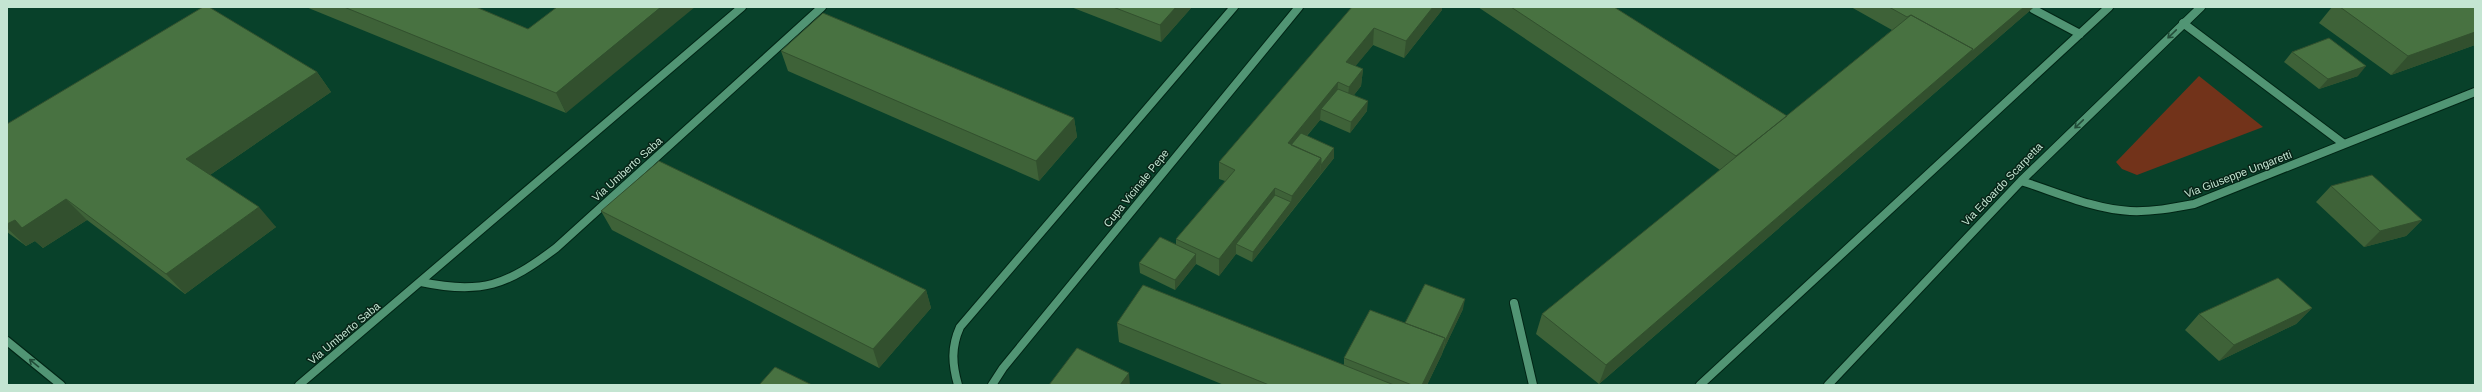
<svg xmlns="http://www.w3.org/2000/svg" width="2482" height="392" font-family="Helvetica,sans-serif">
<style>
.green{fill:#72331a}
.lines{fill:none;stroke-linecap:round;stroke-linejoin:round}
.lane-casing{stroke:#002515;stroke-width:10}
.street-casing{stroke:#002515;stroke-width:10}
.lane{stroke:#519574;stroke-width:8}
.street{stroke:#519574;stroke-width:8}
.wall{fill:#3e6238}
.shaded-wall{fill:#32502e}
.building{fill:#487241;stroke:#32502e}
.oneway{stroke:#214c38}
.labels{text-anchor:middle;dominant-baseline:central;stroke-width:3;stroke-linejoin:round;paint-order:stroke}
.street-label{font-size:11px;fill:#c4e5d2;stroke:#072417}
</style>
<rect width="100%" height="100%" fill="#08412a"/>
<path class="green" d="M2199,76L2263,127L2137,175L2122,169L2116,162Z"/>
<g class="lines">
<g class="lane-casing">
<path id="lane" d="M2033,9L2080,34
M421,282C482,295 507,285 556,248L822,7
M1514,303L1533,385
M958,385C952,364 951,347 960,327L1234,7
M1700,385L2109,7"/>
</g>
<g class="street-casing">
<path id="street" d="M2183,23L2344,144
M2021,181C2056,192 2093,209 2130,211C2152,212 2173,208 2194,204L2475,92
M7,341L61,385
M299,385L742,7
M992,385L1003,368L1299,7
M1828,385L2021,181L2201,7"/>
</g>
<use href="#lane" class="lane"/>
<use href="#street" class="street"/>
</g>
<path class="wall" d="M306,7H476L528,29L566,113Z
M1071,7H1192L1161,42Z
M1352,7H1442V10L1404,58L1373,45L1355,66L1363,69L1361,86L1354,95L1367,111L1350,133L1320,120L1307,136L1334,158L1252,262L1236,254L1219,276L1196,264L1175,290L1140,273L1139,263L1176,245V239L1225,181L1219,179V162Z
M1478,7H1614L1787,116L1892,30L1851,7H2034L1599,384L1536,334L1542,314L1720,170Z
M2332,7H2475V45L2391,75L2319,23Z
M781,51L1074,118L1077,137L1039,181L788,71Z
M2292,52L2358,76L2319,89L2284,62Z
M317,72L331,92L210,175L276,227L185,294L87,220L43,248L35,241L26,246L7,232V124Z
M2331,186L2422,220L2406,236L2364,247L2316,202Z
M601,211L926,290L931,308L879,368L612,230Z
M2312,308L2296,324L2219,361L2185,330L2199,314Z
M1463,309L1443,351L1442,354L1427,385H1224L1119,342L1117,323L1344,365V358L1405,323Z"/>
<path class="shaded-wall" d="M661,7H695L566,113L556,93Z
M1176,7H1192L1161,42L1160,25Z
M1433,7H1442V10L1404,58L1406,41Z
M2024,7H2034L1599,384L1606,365L1973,49Z
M1374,28L1373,45L1345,79L1346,62Z
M2475,32V45L2391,75L2408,56Z
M2366,66L2358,76L2319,89L2328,79Z
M1363,69L1361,86L1347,104L1349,87Z
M317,72L331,92L204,179L186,159Z
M1338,82L1337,99L1321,109L1320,120L1293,152L1288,143Z
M1368,101L1367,111L1350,133L1351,122Z
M1074,118L1077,137L1039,181L1036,161Z
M1334,148V158L1320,175L1321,165Z
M1321,158L1320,175L1252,262L1253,252L1291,202L1292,196Z
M1275,188V205L1236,244V254L1219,276V259Z
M66,199L87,220L43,248L35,241L26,246L7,228V224L15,220Z
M259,207L276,227L185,294L166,274Z
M2422,220L2406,236L2364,247L2380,231Z
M1196,254V264L1175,290V280Z
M926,290L931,308L879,368L873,349Z
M1465,299L1463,309L1443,351L1445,341Z
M2312,308L2296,324L2219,361L2234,345Z
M1445,338L1442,354L1427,385H1422Z
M1129,373L1130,385H1120Z"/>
<path class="building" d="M203,7H209L317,72L186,159L259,207L166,274L66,199L22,228L15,220L7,224V124Z
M344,7H476L528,29L557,7H661L556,93Z
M1113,7H1176L1160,25Z
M1352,7H1433L1406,41L1374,28L1346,62L1363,69L1349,87L1338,82L1288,143L1321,158L1292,196L1275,188L1219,259L1176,239L1235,170L1219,162Z
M1511,7H1614L1787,116L1736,156Z
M1889,7H2024L1970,53L1973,49L1911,15L1907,17Z
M2340,7H2475V32L2408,56Z
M823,13L1074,118L1036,161L781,51Z
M1911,15L1973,49L1606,365L1542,314Z
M2329,38L2366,66L2328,79L2292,52Z
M1338,89L1368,101L1351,122L1321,109Z
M1301,133L1334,148L1321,165V158L1291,145Z
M659,161L926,290L873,349L601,211Z
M2372,175L2422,220L2380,231L2331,186Z
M1275,195L1291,202L1253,252L1236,244Z
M1160,237L1196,254L1175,280L1139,263Z
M2278,278L2312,308L2234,345L2199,314Z
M1425,284L1465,299L1445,341H1444L1445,338L1405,323Z
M1143,285L1394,385H1269L1117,323Z
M1370,310L1445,338L1422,385H1412L1344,358Z
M1077,348L1129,373L1120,385H1049Z
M775,367L812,385H759Z"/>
<defs><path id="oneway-shaft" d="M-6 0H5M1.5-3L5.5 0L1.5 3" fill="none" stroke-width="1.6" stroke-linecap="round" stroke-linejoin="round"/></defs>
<g class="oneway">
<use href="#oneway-shaft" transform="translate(2172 34) rotate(136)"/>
<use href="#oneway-shaft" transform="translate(2079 124) rotate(136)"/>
<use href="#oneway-shaft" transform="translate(34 363) rotate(-141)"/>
</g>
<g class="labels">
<g class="street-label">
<text transform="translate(627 169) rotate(-42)">Via Umberto Saba</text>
<text transform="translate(2238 174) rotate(-21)">Via Giuseppe Ungaretti</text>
<text transform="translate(2002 184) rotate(-46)">Via Edoardo Scarpetta</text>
<text transform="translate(1136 188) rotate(-51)">Cupa Vicinale Pepe</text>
<text transform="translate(344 333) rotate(-40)">Via Umberto Saba</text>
</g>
</g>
<rect width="2482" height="392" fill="none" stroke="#c4e5d2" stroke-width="16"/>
</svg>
